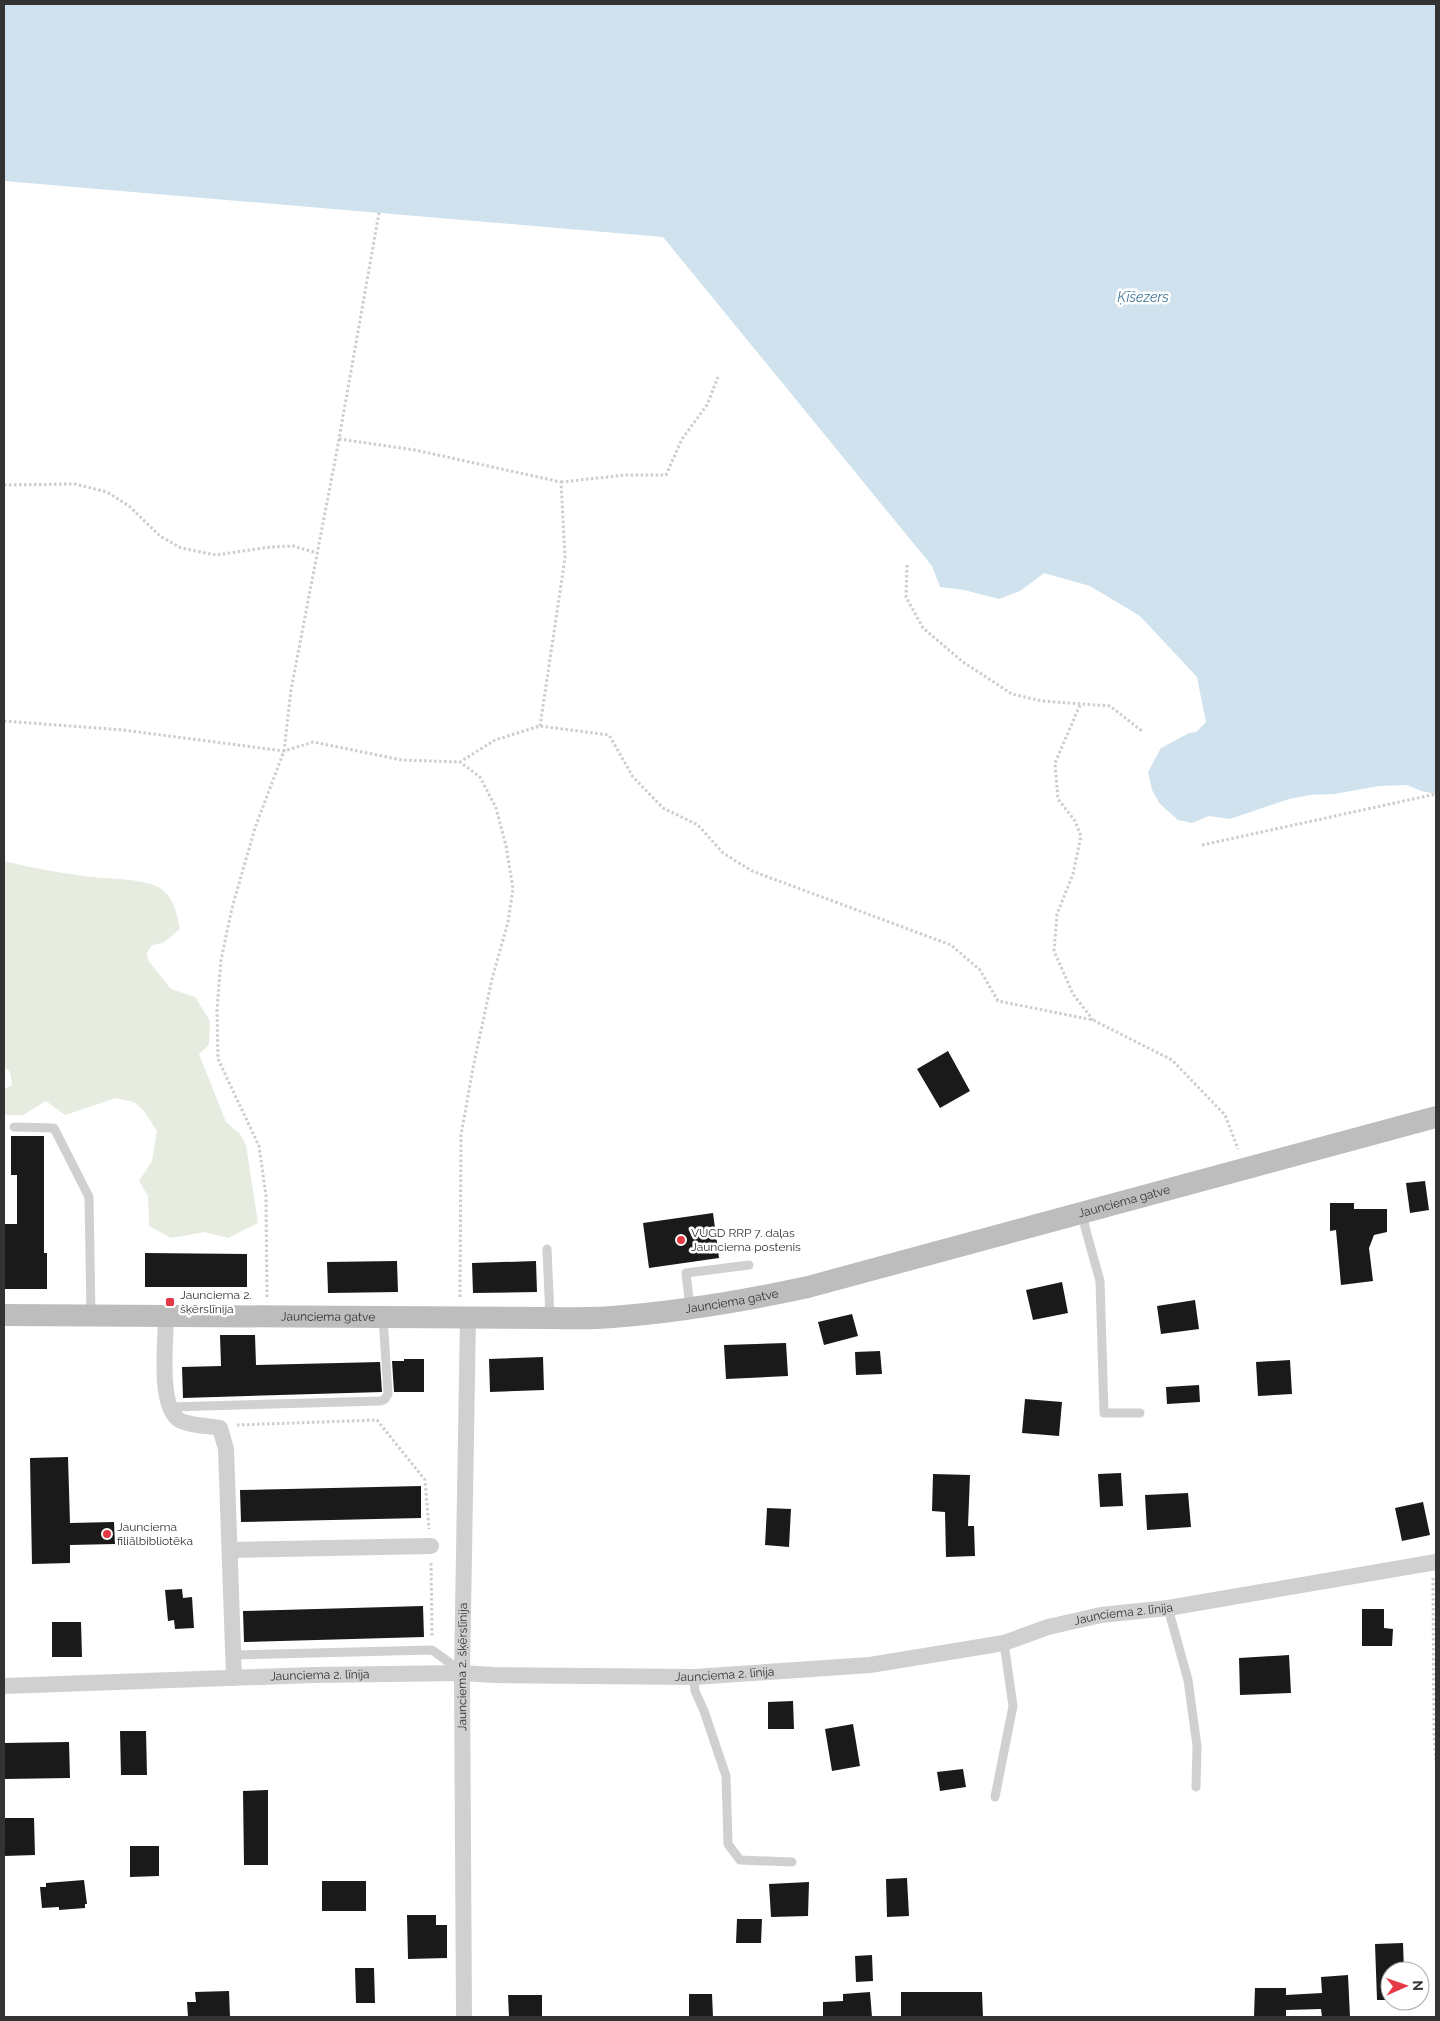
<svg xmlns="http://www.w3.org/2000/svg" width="1440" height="2021" font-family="Raleway,sans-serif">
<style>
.green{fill:#e6ecdf}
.water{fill:#cfe2ee}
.building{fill:#1a1a1a}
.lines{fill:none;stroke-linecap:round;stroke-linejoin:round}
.path{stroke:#cdcdcd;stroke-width:3;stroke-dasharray:2.5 2.5;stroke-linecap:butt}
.service{stroke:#d0d0d0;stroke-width:9}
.minor{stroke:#d0d0d0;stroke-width:16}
.secondary{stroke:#bdbdbd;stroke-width:22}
.poi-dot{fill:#e63946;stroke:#fff;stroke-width:2}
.labels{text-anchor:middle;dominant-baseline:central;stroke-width:5;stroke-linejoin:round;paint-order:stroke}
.street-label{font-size:12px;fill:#333;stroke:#fff}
.poi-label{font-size:12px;fill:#333;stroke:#fff;text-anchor:start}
.water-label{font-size:14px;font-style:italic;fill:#3f7597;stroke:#fff}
</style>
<rect width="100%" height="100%" fill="#fff"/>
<path class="green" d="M4,861C32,868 61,873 90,877C109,879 150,878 164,891C175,901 177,916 180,929L163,943L152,945L147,953L148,960L171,989L195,997L210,1021L209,1045L199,1054L226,1122L240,1134L246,1145L258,1223L228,1238L205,1232L171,1238L149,1226L148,1196L139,1181L152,1161L157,1131L144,1111L134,1102L116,1098L65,1115L46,1101L23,1115H4V1089L12,1085L10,1072L4,1067Z"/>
<path class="water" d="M4,4H1436V794L1421,791L1407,785L1379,786L1334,794L1310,795L1289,799L1230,819L1209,816L1192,823L1178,820L1160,804L1152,790L1148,772L1161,748L1189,733L1196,732L1206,722L1197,677L1140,616L1090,586L1044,573L1020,591L999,599L964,590L940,587L932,566L663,237L4,181Z"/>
<path class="building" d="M948,1051L970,1091L940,1108L917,1069Z
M11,1136H44V1253H47V1289H4V1224H17V1175H11Z
M1425,1181L1429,1210L1410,1213L1406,1183Z
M1330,1203H1354V1209H1387V1232L1374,1235L1369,1248L1373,1281L1341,1285L1336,1230L1330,1231Z
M713,1213L719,1258L649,1268L643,1223Z
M145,1253L247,1254V1287H145Z
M397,1261L398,1292L328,1293L327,1262Z
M536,1261L537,1292L473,1293L472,1263Z
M1062,1282L1068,1313L1033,1320L1026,1290Z
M1195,1300L1199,1329L1161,1334L1157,1306Z
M852,1314L858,1336L824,1345L818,1322Z
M220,1335H255L256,1365L380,1362L382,1392L183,1398L182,1367L221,1366Z
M786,1343L788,1376L726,1379L724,1345Z
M880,1351L882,1374L856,1375L855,1352Z
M543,1357L544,1390L490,1392L489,1359Z
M404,1359H424V1392H394L392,1361H404Z
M1290,1360L1292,1394L1258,1396L1256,1362Z
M1199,1385L1200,1402L1167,1404L1166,1387Z
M1025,1399L1062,1402L1059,1436L1022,1433Z
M68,1457L70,1523L114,1522L115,1544L70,1545V1563L32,1564L30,1458Z
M1121,1473L1123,1506L1100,1507L1098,1474Z
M933,1474L970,1475L968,1526H974L975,1556L946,1557L945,1512L932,1511Z
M421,1486V1518L241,1522L240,1490Z
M1188,1493L1191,1527L1147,1530L1145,1495Z
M1423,1502L1430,1535L1402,1541L1395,1508Z
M767,1508L791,1509L789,1547L765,1545Z
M182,1589L183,1598L192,1597L194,1628L175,1629L174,1620L168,1621L165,1590Z
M423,1606L424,1637L244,1642L243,1611Z
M1362,1609H1384V1628L1393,1629L1392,1646H1362Z
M52,1622H81L82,1657H52Z
M1289,1655L1291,1693L1240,1695L1239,1658Z
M793,1701L794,1729H768V1702Z
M853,1724L860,1766L832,1771L825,1729Z
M120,1731H146L147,1775H121Z
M69,1742L70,1778L4,1779V1743Z
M963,1769L966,1787L940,1791L937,1772Z
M268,1790V1865H244L243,1791Z
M4,1818H34L35,1855L4,1856Z
M130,1846H159V1876L130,1877Z
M907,1878L909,1916L887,1917L886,1879Z
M84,1880L87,1904H85V1908L59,1910V1907L42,1908L40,1887H46V1883Z
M322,1881H366V1911H322Z
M809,1882L808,1916L771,1917L769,1884Z
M407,1915H436V1925H447V1958L408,1959Z
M737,1919H762L761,1943H736Z
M1403,1943L1404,1971H1390V2000H1377L1375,1944Z
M872,1955L873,1981L856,1982L855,1956Z
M355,1968H374L375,2003H356Z
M1348,1975L1350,2017H1322L1321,2009L1286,2010V2017H1254L1255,1988H1286V1995L1322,1993L1321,1977Z
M229,1991L230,2017H188L187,2002H196L195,1992Z
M870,1992L872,2017H823V2002L843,2001V1994Z
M901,1992H982L983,2017H901Z
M689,1994H712L713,2017H689Z
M508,1995H542V2017H509Z"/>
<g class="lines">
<path class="path" d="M339,439L415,450L561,482L565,558L540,726
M561,482L626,475H666L682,439L707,405L718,377
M4,485L75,484L107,492L129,506L160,536L181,548L216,555L270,547L293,546L317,553
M907,565L906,597L923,628L963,662L1012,694L1042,701L1110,706L1142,731
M1080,705L1055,763L1058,799L1075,821L1081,836L1073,874L1057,914L1054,951L1073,994L1093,1020
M4,721L123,730L284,751L313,742L402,760L460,762L495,740L540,726L609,735L633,777L663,808L698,825L723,853L752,871L951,945L980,970L998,1001L1093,1020L1172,1060L1225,1115L1238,1149
M1202,845L1436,794
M267,1297L266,1196L259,1146L218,1059L217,1010L221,960L232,908L255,828L284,751L291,690L337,450L379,213
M460,1297L461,1135L473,1068L492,979L508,922L513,889L506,846L496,808L480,777L460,762
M237,1425L377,1420L425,1480L429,1529
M431,1563L432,1636
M1433,1578L1434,1736L1436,1761"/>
<path class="service" d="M14,1127L54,1128L89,1197L91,1315
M1083,1213L1085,1227L1100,1281L1104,1413H1140
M547,1249L550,1318
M690,1308L686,1273L749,1265
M170,1407L381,1401L385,1399L388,1394L383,1317
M1168,1608L1188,1680L1197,1746L1196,1787
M233,1655L432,1650L461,1671
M694,1677L695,1691L704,1711L726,1776L728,1844L740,1860L792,1862
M995,1797L1013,1706L1004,1643"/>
<g class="minor">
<path d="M166,1316C166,1339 158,1404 178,1419C185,1425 210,1426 220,1428L226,1449L234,1678"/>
<path d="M231,1550L431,1546"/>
<path id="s1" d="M4,1686L314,1675L462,1673L494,1675L694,1677L870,1665L1004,1643L1048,1627L1101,1615L1168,1608L1436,1562"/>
<path id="s2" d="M464,2017L462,1673L468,1317"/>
</g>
<path class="secondary" id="s3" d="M4,1315L550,1318C571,1318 591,1319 612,1317C678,1312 743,1301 808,1287L1436,1117"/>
</g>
<g class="poi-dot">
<circle cx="681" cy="1240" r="5"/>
<rect x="165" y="1297" width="10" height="10" rx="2.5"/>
<circle cx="107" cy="1534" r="5"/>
</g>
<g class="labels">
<g class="street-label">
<text stroke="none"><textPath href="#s3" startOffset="1134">Jaunciema gatve</textPath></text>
<text stroke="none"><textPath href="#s3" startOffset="729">Jaunciema gatve</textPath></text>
<text stroke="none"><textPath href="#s3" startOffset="324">Jaunciema gatve</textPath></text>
<text stroke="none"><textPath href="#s1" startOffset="1126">Jaunciema 2. līnija</textPath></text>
<text stroke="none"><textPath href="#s2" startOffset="350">Jaunciema 2. šķērslīnija</textPath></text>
<text stroke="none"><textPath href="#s1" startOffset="721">Jaunciema 2. līnija</textPath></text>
<text stroke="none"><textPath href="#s1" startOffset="316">Jaunciema 2. līnija</textPath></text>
</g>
<g class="poi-label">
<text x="691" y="1233">VUGD RRP 7. daļas<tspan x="691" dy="14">Jaunciema postenis</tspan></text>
<text x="180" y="1295">Jaunciema 2.<tspan x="180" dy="14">šķērslīnija</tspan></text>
<text x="117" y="1527">Jaunciema<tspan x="117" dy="14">filiālbibliotēka</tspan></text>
</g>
<g class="water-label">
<text x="1143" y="297">Ķīšezers</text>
</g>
</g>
<rect width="1440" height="2021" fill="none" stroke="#333333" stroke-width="10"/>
<g transform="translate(1405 1986) rotate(88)"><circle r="24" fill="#ffffff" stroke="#adadad"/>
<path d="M0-4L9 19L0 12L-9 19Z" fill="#e63946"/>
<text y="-8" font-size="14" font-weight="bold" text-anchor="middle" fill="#333333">N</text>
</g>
</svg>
